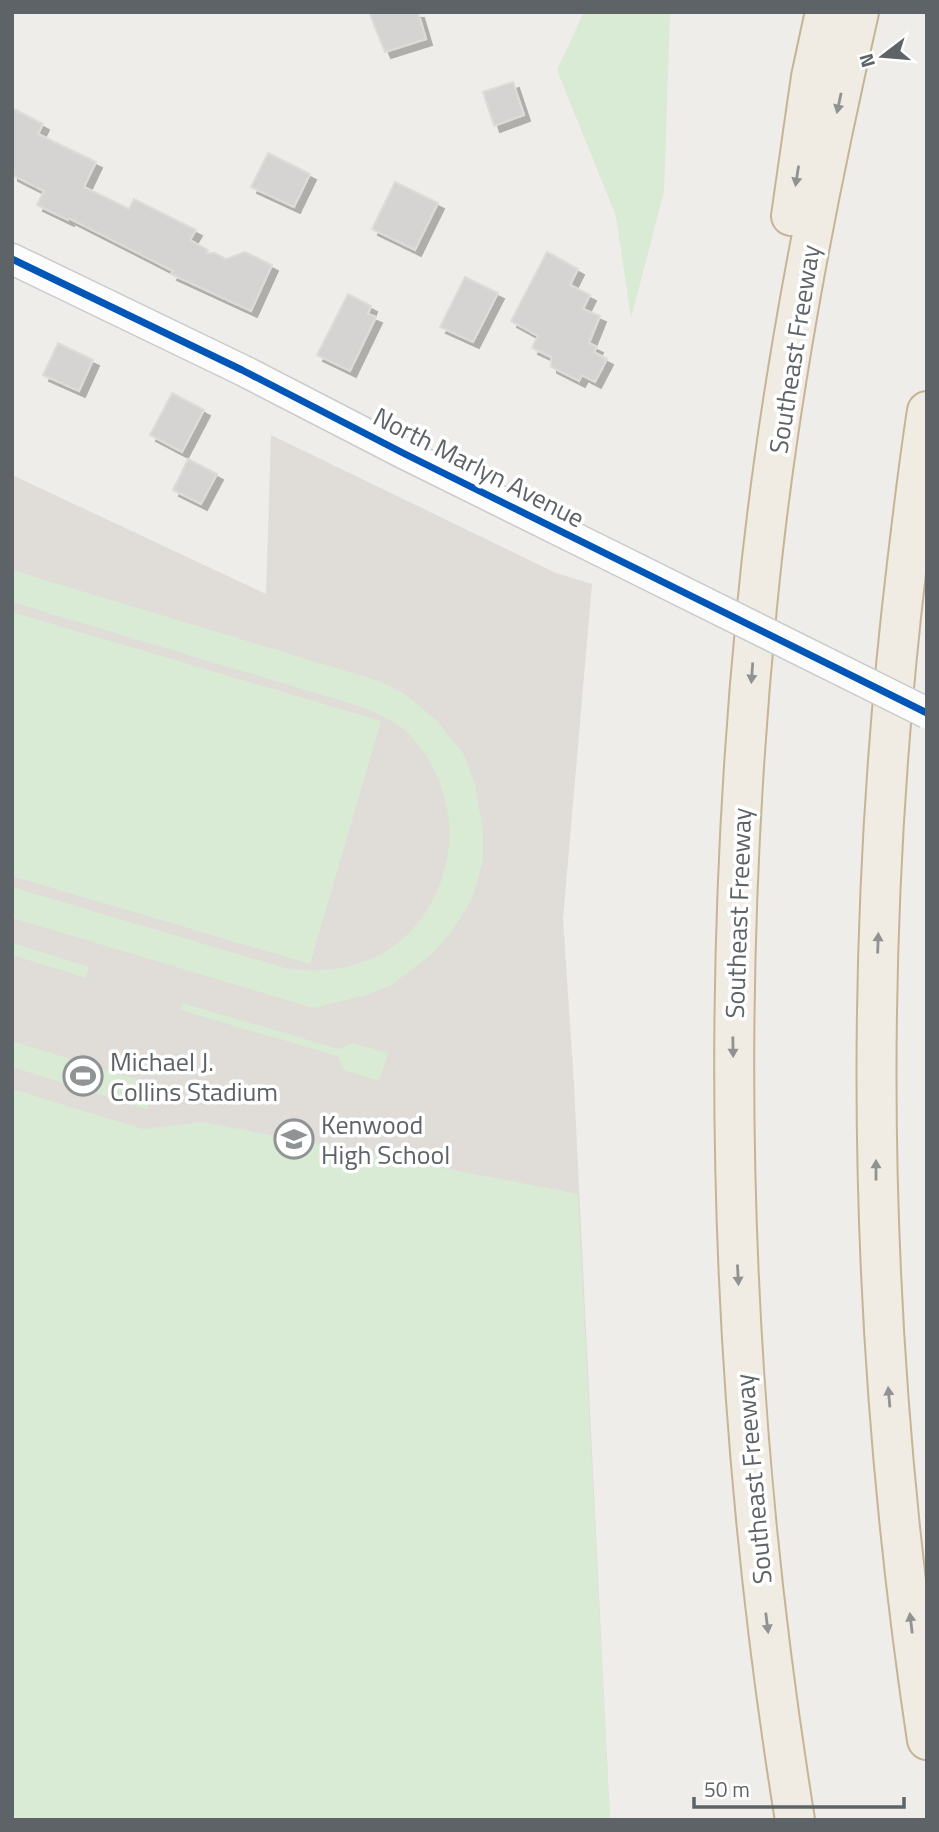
<svg xmlns="http://www.w3.org/2000/svg" width="939" height="1832" font-family="'Titillium Web',sans-serif">
<style>
.education{fill:#e0ddd9}
.green{fill:#d9ead5}
.building{fill:#d5d4d2;stroke:#dedcd8;stroke-width:2;filter:url(#shadow)}
.lines{fill:none;stroke-linecap:round;stroke-linejoin:round}
.minor-casing{stroke:#cacccb;stroke-width:33}
.highway-casing{stroke:#c6b496;stroke-width:42}
.minor{stroke:#fcfcfc;stroke-width:30}
.highway{stroke:#f0ebe3;stroke-width:38}
.minor-bridge-casing{stroke:#cacccb;stroke-width:33;stroke-linecap:butt}
.minor-bridge{stroke:#fcfcfc;stroke-width:30}
.cycleway-casing{stroke:#fff;stroke-width:11}
.cycleway{stroke:#0057b8;stroke-width:7}
.oneway{fill:#919392}
.labels{text-anchor:middle;dominant-baseline:central;stroke-width:7;stroke-linejoin:round;paint-order:stroke}
.street-label{font-size:26px;fill:#5e6367;stroke:#fff}
.poi-label{font-size:26px;fill:#5e6367;stroke:#fff;text-anchor:start}
</style>
<defs>
<filter id="shadow"><feDropShadow dx="6" dy="6" stdDeviation="0" flood-color="#0004"/></filter>
</defs>
<rect width="100%" height="100%" fill="#eeede9"/>
<path class="education" d="M271,435L556,573L592,584L563,919L574,1084L610,1820H12V475L266,594Z"/>
<path class="green" d="M584,12H670L664,192L631,318L616,216L557,70Z
M12,570L379,681L405,694L436,720L463,753L475,784L483,832V860L478,879L472,898L462,916L448,936L432,954L390,986L366,995L314,1008L12,918V887L285,968C354,979 415,950 440,884C450,856 453,830 445,800C439,775 423,745 402,728C386,716 368,709 349,703L12,602Z
M12,612L381,721L310,964L12,876Z
M12,943L89,967L86,978L12,955Z
M182,1003L339,1049L353,1043L388,1053L379,1081L343,1070L338,1056L180,1010Z
M12,1041L154,1085L147,1109L12,1067Z
M12,1089L143,1129L203,1122L578,1194L610,1820H12Z"/>
<path class="building" d="M369,12H418L426,39L385,52Z
M513,82L524,115L494,126L483,92Z
M12,108L43,124L38,134L96,162L84,187L129,209L134,199L196,230L190,240L208,250L206,253H215L226,259L245,252L272,265L251,311L171,274L173,271L69,218L68,220L37,205L44,191L12,175Z
M268,153L310,174L294,207L251,187Z
M395,182L438,203L415,250L372,229Z
M547,252L578,269L570,285L590,295L583,309L600,316L589,343L597,347L594,352L607,359L595,382L582,375L579,381L551,367V357L532,348L538,336L511,321Z
M465,277L498,293L473,342L440,327Z
M348,294L371,306L368,314L376,317L350,371L317,355Z
M58,343L93,360L79,391L43,375Z
M172,393L204,410L182,452L150,435Z
M188,459L217,474L201,504L173,490Z"/>
<g class="lines">
<g class="minor-casing">
<path id="minor" d="M12,259L242,370L403,453L611,556"/>
</g>
<g class="highway-casing">
<path id="highway" d="M791,216L811,77L825,12
M927,411C919,462 913,513 907,564C860,956 868,1349 927,1740
M795,1820C730,1419 717,1012 757,607C776,407 814,208 859,12"/>
</g>
<use href="#minor" class="minor"/>
<use href="#highway" class="highway"/>
<g class="minor-bridge-casing">
<path id="minor-bridge" d="M611,556L927,713"/>
</g>
<use href="#minor-bridge" class="minor-bridge"/>
<g class="cycleway-casing">
<path id="cycleway" d="M12,259L242,370L403,453L927,713"/>
</g>
<use href="#cycleway" class="cycleway"/>
</g>
<defs><path id="oneway-solid" d="M-6-.8H1V-3.2L6.5 0L1 3.2V.8H-6Z" transform="scale(1.75)"/></defs>
<g class="oneway">
<use href="#oneway-solid" transform="translate(839 103) rotate(102)"/>
<use href="#oneway-solid" transform="translate(797 176) rotate(99)"/>
<use href="#oneway-solid" transform="translate(752 673) rotate(94)"/>
<use href="#oneway-solid" transform="translate(878 943) rotate(-88)"/>
<use href="#oneway-solid" transform="translate(733 1047) rotate(89)"/>
<use href="#oneway-solid" transform="translate(876 1170) rotate(-90)"/>
<use href="#oneway-solid" transform="translate(738 1275) rotate(87)"/>
<use href="#oneway-solid" transform="translate(889 1397) rotate(-95)"/>
<use href="#oneway-solid" transform="translate(767 1623) rotate(83)"/>
<use href="#oneway-solid" transform="translate(911 1623) rotate(-97)"/>
</g>
<defs>
<g id="stadium-ring" transform="scale(2.0125)"><circle r="9.5" fill="#fff" stroke="#909394" stroke-width="1.5"/><path d="M0-5a6.5 5 0 1 0 0 10a6.5 5 0 1 0 0-10ZM-3.5-1.8h7v3.6h-7Z" fill="#909394"/></g>
<g id="school-ring" transform="scale(2.0125)"><circle r="9.5" fill="#fff" stroke="#909394" stroke-width="1.5"/><path d="M0-5L7-2L0 1L-7-2ZM-4 1L0 2.5L4 1V4Q0 6-4 4Z" fill="#909394"/></g>
</defs>
<g fill-rule="evenodd">
<use href="#stadium-ring" x="83" y="1076"/>
<use href="#school-ring" x="294" y="1139"/>
</g>
<g class="labels">
<g class="street-label">
<text transform="translate(794 349) rotate(-81)">Southeast Freeway</text>
<text transform="translate(479 467) rotate(27)">North Marlyn Avenue</text>
<text transform="translate(738 913) rotate(-88)">Southeast Freeway</text>
<text transform="translate(753 1479) rotate(-95)">Southeast Freeway</text>
</g>
<g class="poi-label">
<text x="110" y="1061">Michael J.<tspan x="110" dy="30">Collins Stadium</tspan></text>
<text x="321" y="1124">Kenwood<tspan x="321" dy="30">High School</tspan></text>
</g>
</g>
<rect width="939" height="1832" fill="none" stroke="#5e6367" stroke-width="28"/>
<g transform="translate(883 56) rotate(254)" stroke="#ffffff" stroke-width="5" paint-order="stroke">
<path d="M0-5L12 26L0 18L-12 26Z" fill="#5e6367"/>
<text y="-10" font-size="19" font-weight="bold" text-anchor="middle" fill="#5e6367">N</text>
</g>
<path d="M694 1797v10h210v-10" fill="none" stroke="#5e6367" stroke-width="3.5"/>
<text x="704" y="1797" font-size="21" fill="#5e6367" stroke="#ffffff" stroke-width="5" paint-order="stroke">50 m</text>
</svg>
